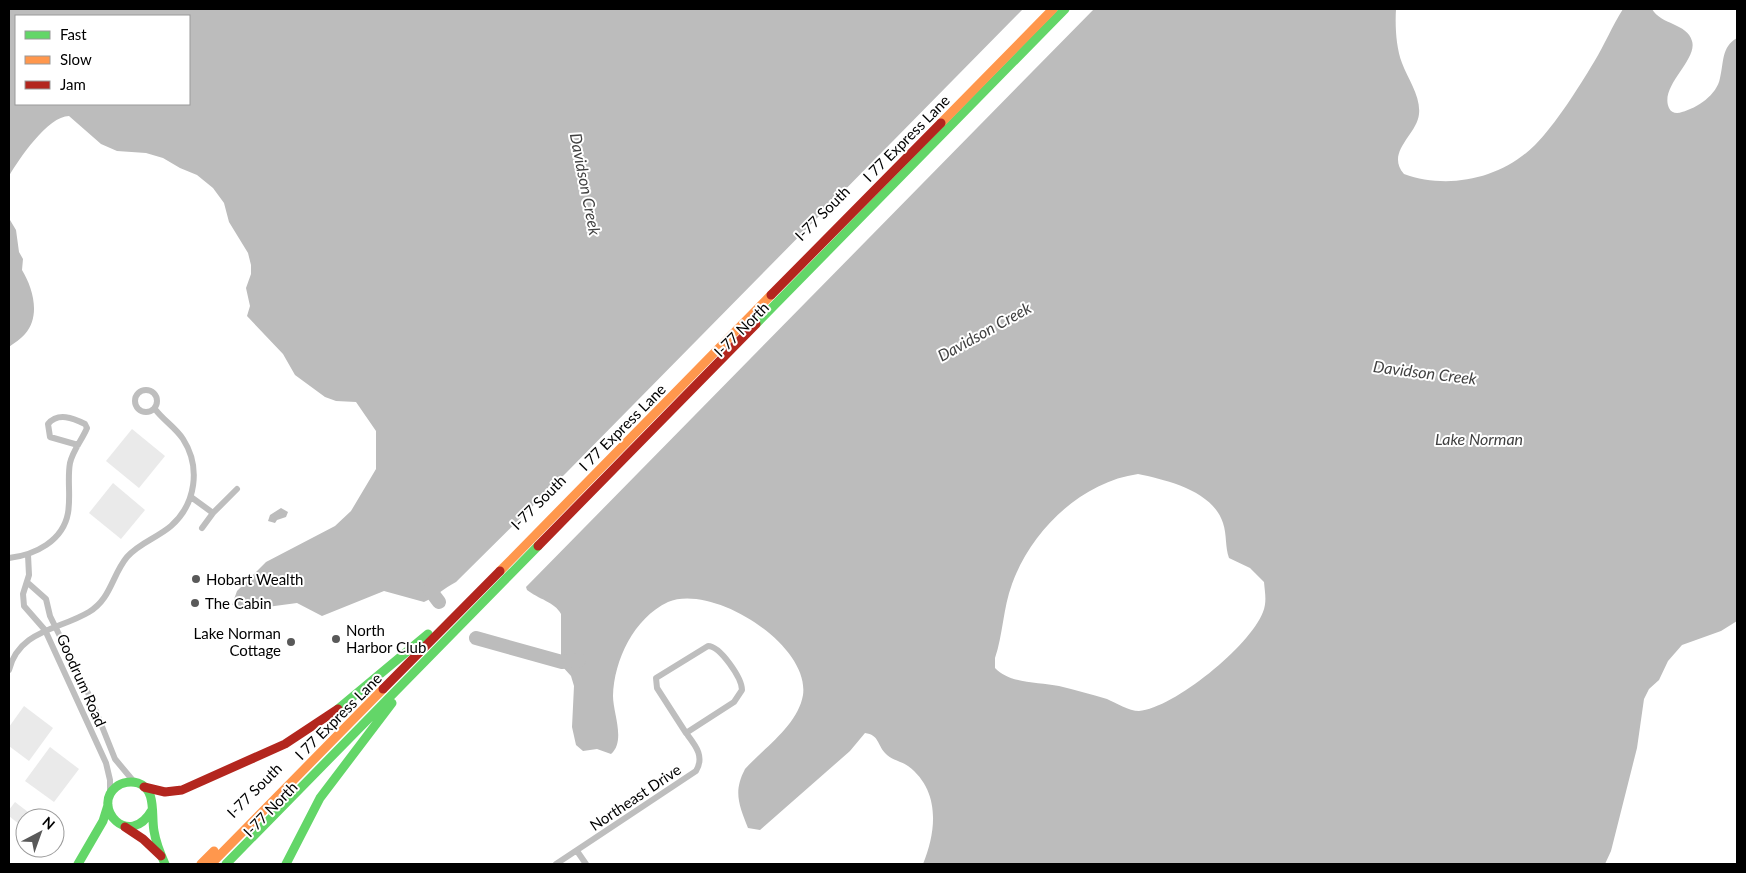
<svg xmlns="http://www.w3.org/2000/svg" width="1746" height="873" font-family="Lato,sans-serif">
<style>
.green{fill:#eaeaea}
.water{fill:#bcbcbc;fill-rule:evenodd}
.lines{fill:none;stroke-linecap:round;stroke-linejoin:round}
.river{stroke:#bcbcbc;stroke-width:14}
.street{stroke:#bebebe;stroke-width:6}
.fast{stroke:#63d668;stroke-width:9}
.slow{stroke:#ff974d;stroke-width:9}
.jam{stroke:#b3261e;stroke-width:9}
.poi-dot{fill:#595959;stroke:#fff;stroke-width:2}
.labels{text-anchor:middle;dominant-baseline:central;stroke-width:4;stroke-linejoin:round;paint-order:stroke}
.street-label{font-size:15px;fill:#000;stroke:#fff}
.poi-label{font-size:15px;fill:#000;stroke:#fff;text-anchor:start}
.water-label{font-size:16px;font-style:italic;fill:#404040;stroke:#fff}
</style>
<rect width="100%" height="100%" fill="#fff"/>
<path class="green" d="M132,429L165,456L139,488L106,461Z
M113,483L145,510L121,539L89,513Z
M24,706L53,728L29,761L9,746V727Z
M50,747L79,769L54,802L25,781Z
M15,802L28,812L19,824L9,816V810Z"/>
<path class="water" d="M9,9H1023L566,473L456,582C444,588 435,597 424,602L384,591L322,616L297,603L252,609L232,605L237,591L266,562L335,526L351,511L376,469V431L356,402L336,401L325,397L295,375L283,354L247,316L250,306L246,288L251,274V265L248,253L229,222L224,203L213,188L197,175L180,168L163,158L146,153L117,151L101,144L69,116C48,116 19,159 9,176ZM16,16H189V104H16Z
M1094,9H1396C1395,26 1396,47 1402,63C1408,79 1421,97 1419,114C1417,135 1385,152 1404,174C1448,190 1501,179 1535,145C1555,125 1579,87 1594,62C1605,44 1612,26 1623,9H1652C1661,25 1687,23 1692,41C1698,60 1659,86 1669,108C1671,113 1677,114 1682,112C1697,108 1717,95 1720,78C1724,63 1721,47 1737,38V621L1721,631L1682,645L1668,661L1659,680L1649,689L1644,699L1637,748L1611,851L1605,864H923C937,830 940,790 908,766C901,761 891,760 885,753C877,744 879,735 865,733L850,751L760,830L748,828C739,805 733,792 745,769C764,748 798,725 803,695C810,644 712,583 668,602C634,618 614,660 613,696C613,713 626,741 611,754L597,749L583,751L576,745L572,727L574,686L571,676L561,665V614C555,602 538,599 527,590L526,587ZM1138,474C1167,480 1213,491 1223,523C1227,535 1225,547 1229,558L1250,568L1264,582C1265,593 1267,602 1263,612C1250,646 1174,708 1139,711C1129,711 1116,703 1107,699C1091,694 1075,690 1059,686C1039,682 1010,684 995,668V658C1003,635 1003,608 1012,584C1031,531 1081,482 1138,474Z
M9,182L10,220L16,230L19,252L23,259L22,270C33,288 41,316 25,334C21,339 14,343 9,347Z
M281,508L288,512L286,517L277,520L275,523L268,521L270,515Z"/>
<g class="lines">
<path class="river" d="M435,582L430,590L439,602
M476,638L562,662L579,660"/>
<path class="street" d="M135 401a11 11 0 1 1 22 0a11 11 0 1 1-22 0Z
M191,497L213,513L202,528
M213,513L237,489
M28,555L29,575L23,594L24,606L45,630L106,763L110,780V793
M9,558C35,555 63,541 68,513C71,496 67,479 70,463C73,450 82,440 87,428L85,424C73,418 58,412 48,424L50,437L78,445
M28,583L46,599L50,616L91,699L115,759L135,783
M708,646C720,646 742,678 742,690L734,702L686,733L657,688L656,678Z
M9,670C19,630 59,630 89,612C111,599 112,575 127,557C139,543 157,538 171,526C196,504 201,467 183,439C175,427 163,420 155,409
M577,851L586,864
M556,864L696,771C705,756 695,745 686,733"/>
<path class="fast" d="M756,324L1065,9
M338,709L428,634
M152,810C129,850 91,807 116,787C122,782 131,781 138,783C157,789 151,816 154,831C156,843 160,853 165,864
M78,864L103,821L108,805
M226,864L538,546
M286,864L320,798L392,703"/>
<path class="slow" d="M941,123L1053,9
M500,571L771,295
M201,864L214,851
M211,864L383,689"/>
<path class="jam" d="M771,295L941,123
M538,546L756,324
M383,689L500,571
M144,787L165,792L182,790L285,744L338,709
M125,827L143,839L161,856"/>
</g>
<g class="poi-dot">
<circle cx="196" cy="579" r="5"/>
<circle cx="195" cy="603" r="5"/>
<circle cx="336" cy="639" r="5"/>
<circle cx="291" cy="642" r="5"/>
</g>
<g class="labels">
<g class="street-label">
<text transform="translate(906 138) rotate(-45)">I 77 Express Lane</text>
<text transform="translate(822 213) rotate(-45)">I-77 South</text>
<text transform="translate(741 329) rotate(-45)">I-77 North</text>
<text transform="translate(622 427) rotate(-45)">I 77 Express Lane</text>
<text transform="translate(538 502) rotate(-45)">I-77 South</text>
<text transform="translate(82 680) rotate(66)">Goodrum Road</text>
<text transform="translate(338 716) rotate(-45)">I 77 Express Lane</text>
<text transform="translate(254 790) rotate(-45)">I-77 South</text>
<text transform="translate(635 797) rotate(-34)">Northeast Drive</text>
<text transform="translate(270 809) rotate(-46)">I-77 North</text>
</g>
<g class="poi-label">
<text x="206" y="579">Hobart Wealth</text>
<text x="205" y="603">The Cabin</text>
<text x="346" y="630">North<tspan x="346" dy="17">Harbor Club</tspan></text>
<text x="281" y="633" text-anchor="end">Lake Norman<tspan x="281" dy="17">Cottage</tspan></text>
</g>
<g class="water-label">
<text transform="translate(586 184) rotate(79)">Davidson Creek</text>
<text transform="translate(984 331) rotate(-29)">Davidson Creek</text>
<text transform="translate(1425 372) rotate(7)">Davidson Creek</text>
<text x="1479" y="438">Lake Norman</text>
</g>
</g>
<rect width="1746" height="873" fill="none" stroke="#000000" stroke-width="20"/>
<rect x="15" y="15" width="175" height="90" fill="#ffffff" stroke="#999999"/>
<rect x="25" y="31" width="25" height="8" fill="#63d668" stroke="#999999"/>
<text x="60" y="40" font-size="15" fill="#000000">Fast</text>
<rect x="25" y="56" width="25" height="8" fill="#ff974d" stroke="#999999"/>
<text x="60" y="65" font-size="15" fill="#000000">Slow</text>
<rect x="25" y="81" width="25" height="8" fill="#b3261e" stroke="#999999"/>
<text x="60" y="90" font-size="15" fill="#000000">Jam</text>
<g transform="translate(40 833) rotate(41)"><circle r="24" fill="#ffffff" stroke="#999999"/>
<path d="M0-4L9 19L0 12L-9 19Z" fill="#595959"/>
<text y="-8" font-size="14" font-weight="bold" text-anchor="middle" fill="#000000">N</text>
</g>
</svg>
